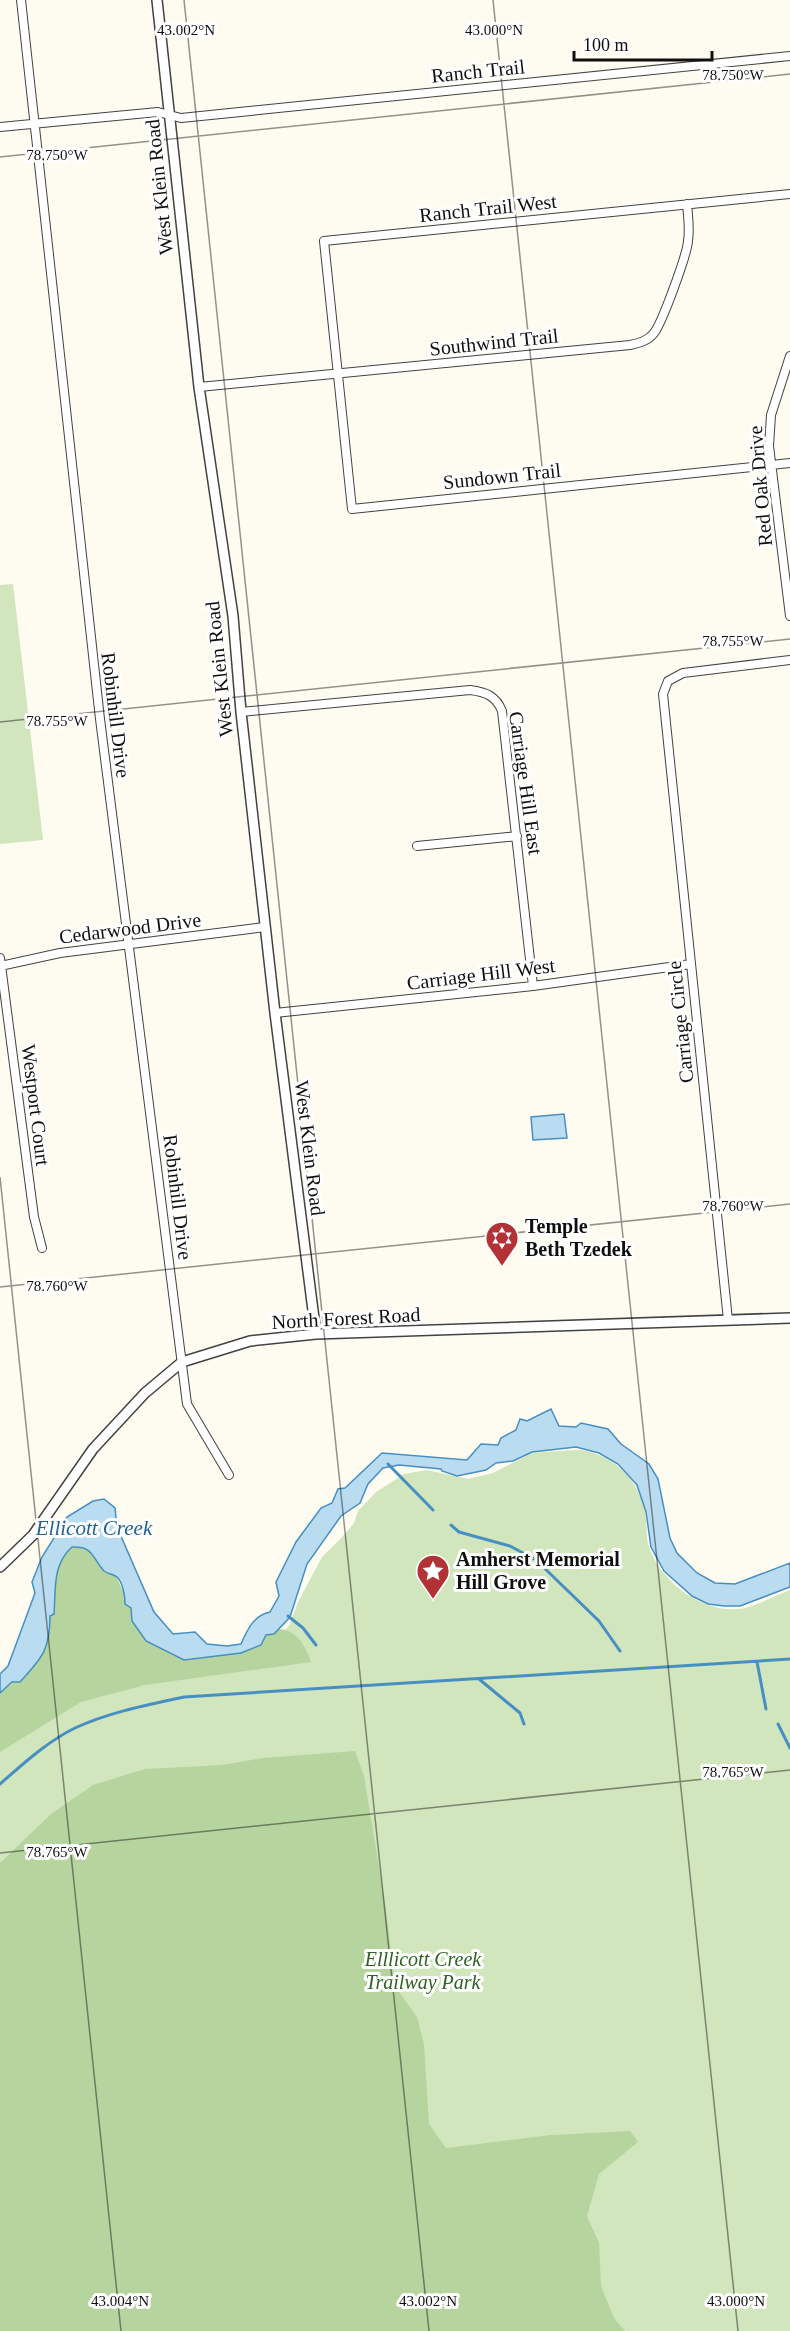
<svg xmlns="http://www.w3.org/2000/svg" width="790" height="2331" font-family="'Times New Roman',serif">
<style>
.green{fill:#d2e6bd}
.forest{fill:#b6d59e}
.water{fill:#badcf1;stroke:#478fc2;stroke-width:1.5}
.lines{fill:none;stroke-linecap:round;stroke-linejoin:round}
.stream{stroke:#478fc2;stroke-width:3}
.minor-casing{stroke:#424242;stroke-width:10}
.tertiary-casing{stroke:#424242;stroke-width:12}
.minor{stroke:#fff;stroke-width:8}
.tertiary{stroke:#fff;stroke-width:9}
.ticks{fill:none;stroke:#0f0f0f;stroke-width:1.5;stroke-opacity:0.45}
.labels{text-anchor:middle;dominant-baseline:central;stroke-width:6;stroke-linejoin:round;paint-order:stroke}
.street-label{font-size:20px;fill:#0f0f0f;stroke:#fff}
.poi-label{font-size:20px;font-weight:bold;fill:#0f0f0f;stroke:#fff;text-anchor:start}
.park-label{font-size:20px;font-style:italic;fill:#306124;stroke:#fff}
.water-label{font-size:21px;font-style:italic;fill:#226296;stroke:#fff}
.ticks-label{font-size:15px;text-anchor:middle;fill:#0f0f0f;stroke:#fff;stroke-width:6;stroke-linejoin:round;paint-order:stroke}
</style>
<rect width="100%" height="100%" fill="#fefcf1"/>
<path class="green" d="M13,584L43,840L0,844V585Z
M558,1451C568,1451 580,1449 590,1452C619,1460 639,1483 645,1512C647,1523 646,1534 648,1544C658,1580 701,1613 739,1609C755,1607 774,1596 790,1590V2331H0V1699L21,1687L55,1635L57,1574L50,1565L69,1552L146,1643L187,1664L271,1644L289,1626L298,1602L322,1557L343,1536L354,1523L358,1511L376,1492L404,1474L427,1470L468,1479L493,1473L532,1453Z"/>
<path class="forest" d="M72,1547C99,1546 95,1568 116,1576L146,1641L184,1660L241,1653L266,1635L274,1634L278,1629C297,1629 306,1647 311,1662L145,1685L81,1702L0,1752V1693L13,1682H20C41,1658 50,1649 50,1616L54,1614C56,1587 52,1566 72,1547Z
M355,1751L364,1776L386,1909L395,1986L417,2017L424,2044L429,2124L446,2148L551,2135L630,2131L638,2142L599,2174L587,2216L599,2243L601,2286L614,2318L625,2331H0V1863L51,1814L93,1785L145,1769L221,1765L263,1758Z"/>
<path class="water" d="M564,1114L567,1138L533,1140L531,1117Z
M551,1409L559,1426L576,1427L581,1423L608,1429L621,1444L649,1464L658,1479L670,1538L677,1553L697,1573L715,1583L735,1584L790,1563V1587L740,1606H724L708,1604L692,1596L664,1571L651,1547L646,1512L637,1485L618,1464L599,1453L576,1447L532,1452L513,1461L496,1463L486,1470L457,1476L442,1471L441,1469L399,1465L383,1468L368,1484L360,1503L341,1516L307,1564L290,1617L274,1634L266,1635L261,1645L241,1653L184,1660L146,1641L132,1621L131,1608L125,1604C125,1596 123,1583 117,1577C113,1574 108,1574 104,1571C92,1558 94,1546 72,1547C52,1565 56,1589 54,1614L50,1616C50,1650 42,1658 20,1682H12L0,1693V1674L8,1666L35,1593L32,1582L42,1557L67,1517L93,1501L104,1499L115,1508L117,1527L154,1612L173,1634L195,1632L207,1644L227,1646L241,1644C247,1630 254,1615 270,1612L279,1596L276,1582L296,1542L321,1508L332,1503L338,1489L345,1488L382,1453L467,1460L481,1444L498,1445L501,1438L516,1430L520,1419L527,1421Z"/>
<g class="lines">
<path class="stream" d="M388,1464L433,1510
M451,1525L459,1532L510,1546L536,1560L599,1621L620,1651
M288,1616L303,1628L316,1645
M757,1662L766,1709
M479,1679L520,1713L524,1724
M778,1724L790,1748
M0,1784C23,1764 48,1741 75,1728C110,1712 147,1705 184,1697L790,1659"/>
<g class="minor-casing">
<path id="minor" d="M21,0L100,719L187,1404L229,1475
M0,127L158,112L181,118L790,56
M790,194L324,241L352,509L790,463
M790,356L771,415L769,446L790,616
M199,387L630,345C639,343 648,341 654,333C662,323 687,255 688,241C690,229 688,216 687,204
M241,712L470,690C486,692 496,696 502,711L533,986
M417,846L517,836
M0,958L34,1217L42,1248
M0,966L60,953L265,927
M275,1013L533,986L691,964
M728,1320L663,694L668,681L683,673L790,660"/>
</g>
<g class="tertiary-casing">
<path id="tertiary" d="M157,0L199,387L233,616L241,712L275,1013L316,1334
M0,1567L33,1535L93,1449L145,1393L182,1362L250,1341L316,1334L790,1318"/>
</g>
<use href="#minor" class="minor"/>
<use href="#tertiary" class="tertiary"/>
</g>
<path class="ticks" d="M184,0L429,2331M493,0L738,2331M0,157L790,74M0,722L790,639M0,1177L121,2331M0,1287L790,1204M0,1853L790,1770"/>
<defs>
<g id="synagogue-pin" transform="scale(1.725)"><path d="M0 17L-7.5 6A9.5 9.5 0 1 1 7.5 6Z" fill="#b33236" stroke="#fff"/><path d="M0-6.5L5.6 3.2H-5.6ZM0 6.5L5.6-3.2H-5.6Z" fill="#fff"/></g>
<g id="sight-pin" transform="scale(1.725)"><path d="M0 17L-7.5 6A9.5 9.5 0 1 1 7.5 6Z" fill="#b33236" stroke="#fff"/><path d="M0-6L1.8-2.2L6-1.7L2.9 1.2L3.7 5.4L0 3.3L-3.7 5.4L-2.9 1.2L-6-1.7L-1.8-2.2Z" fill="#fff"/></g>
</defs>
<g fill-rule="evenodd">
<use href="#synagogue-pin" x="502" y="1238"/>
<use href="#sight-pin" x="433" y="1571"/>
</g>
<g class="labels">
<g class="street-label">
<text transform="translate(478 71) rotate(-6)">Ranch Trail</text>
<text transform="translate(159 187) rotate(-96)">West Klein Road</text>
<text transform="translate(488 208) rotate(-6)">Ranch Trail West</text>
<text transform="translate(494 342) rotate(-6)">Southwind Trail</text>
<text transform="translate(502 476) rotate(-6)">Sundown Trail</text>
<text transform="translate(760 486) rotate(-95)">Red Oak Drive</text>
<text transform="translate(219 669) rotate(-96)">West Klein Road</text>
<text transform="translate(116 715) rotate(83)">Robinhill Drive</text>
<text transform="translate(526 783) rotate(82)">Carriage Hill East</text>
<text transform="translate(130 928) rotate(-7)">Cedarwood Drive</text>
<text transform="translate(481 974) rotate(-7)">Carriage Hill West</text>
<text transform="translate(680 1022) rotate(-96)">Carriage Circle</text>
<text transform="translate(36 1105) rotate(83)">Westport Court</text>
<text transform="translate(310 1148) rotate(83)">West Klein Road</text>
<text transform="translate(178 1197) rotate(83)">Robinhill Drive</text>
<text transform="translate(346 1318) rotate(-3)">North Forest Road</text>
</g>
<g class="poi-label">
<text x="525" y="1226">Temple<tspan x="525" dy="23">Beth Tzedek</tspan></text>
<text x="456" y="1559">Amherst Memorial<tspan x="456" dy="23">Hill Grove</tspan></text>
</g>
<g class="park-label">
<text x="423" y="1959">Elllicott Creek<tspan x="423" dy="23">Trailway Park</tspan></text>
</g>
<g class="water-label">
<text x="94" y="1528">Ellicott Creek</text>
</g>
</g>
<g class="ticks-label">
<text x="186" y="35">43.002°N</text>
<text x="494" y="35">43.000°N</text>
<text x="733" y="80">78.750°W</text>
<text x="57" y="160">78.750°W</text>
<text x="733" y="646">78.755°W</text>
<text x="57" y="726">78.755°W</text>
<text x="733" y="1211">78.760°W</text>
<text x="57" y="1291">78.760°W</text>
<text x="733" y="1777">78.765°W</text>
<text x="57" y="1857">78.765°W</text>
<text x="120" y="2306">43.004°N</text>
<text x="428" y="2306">43.002°N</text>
<text x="736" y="2306">43.000°N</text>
</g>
<path d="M574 51v9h138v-9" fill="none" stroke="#0f0f0f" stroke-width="3"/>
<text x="583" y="51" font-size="18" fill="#0f0f0f" stroke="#ffffff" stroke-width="4.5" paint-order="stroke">100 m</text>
</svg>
